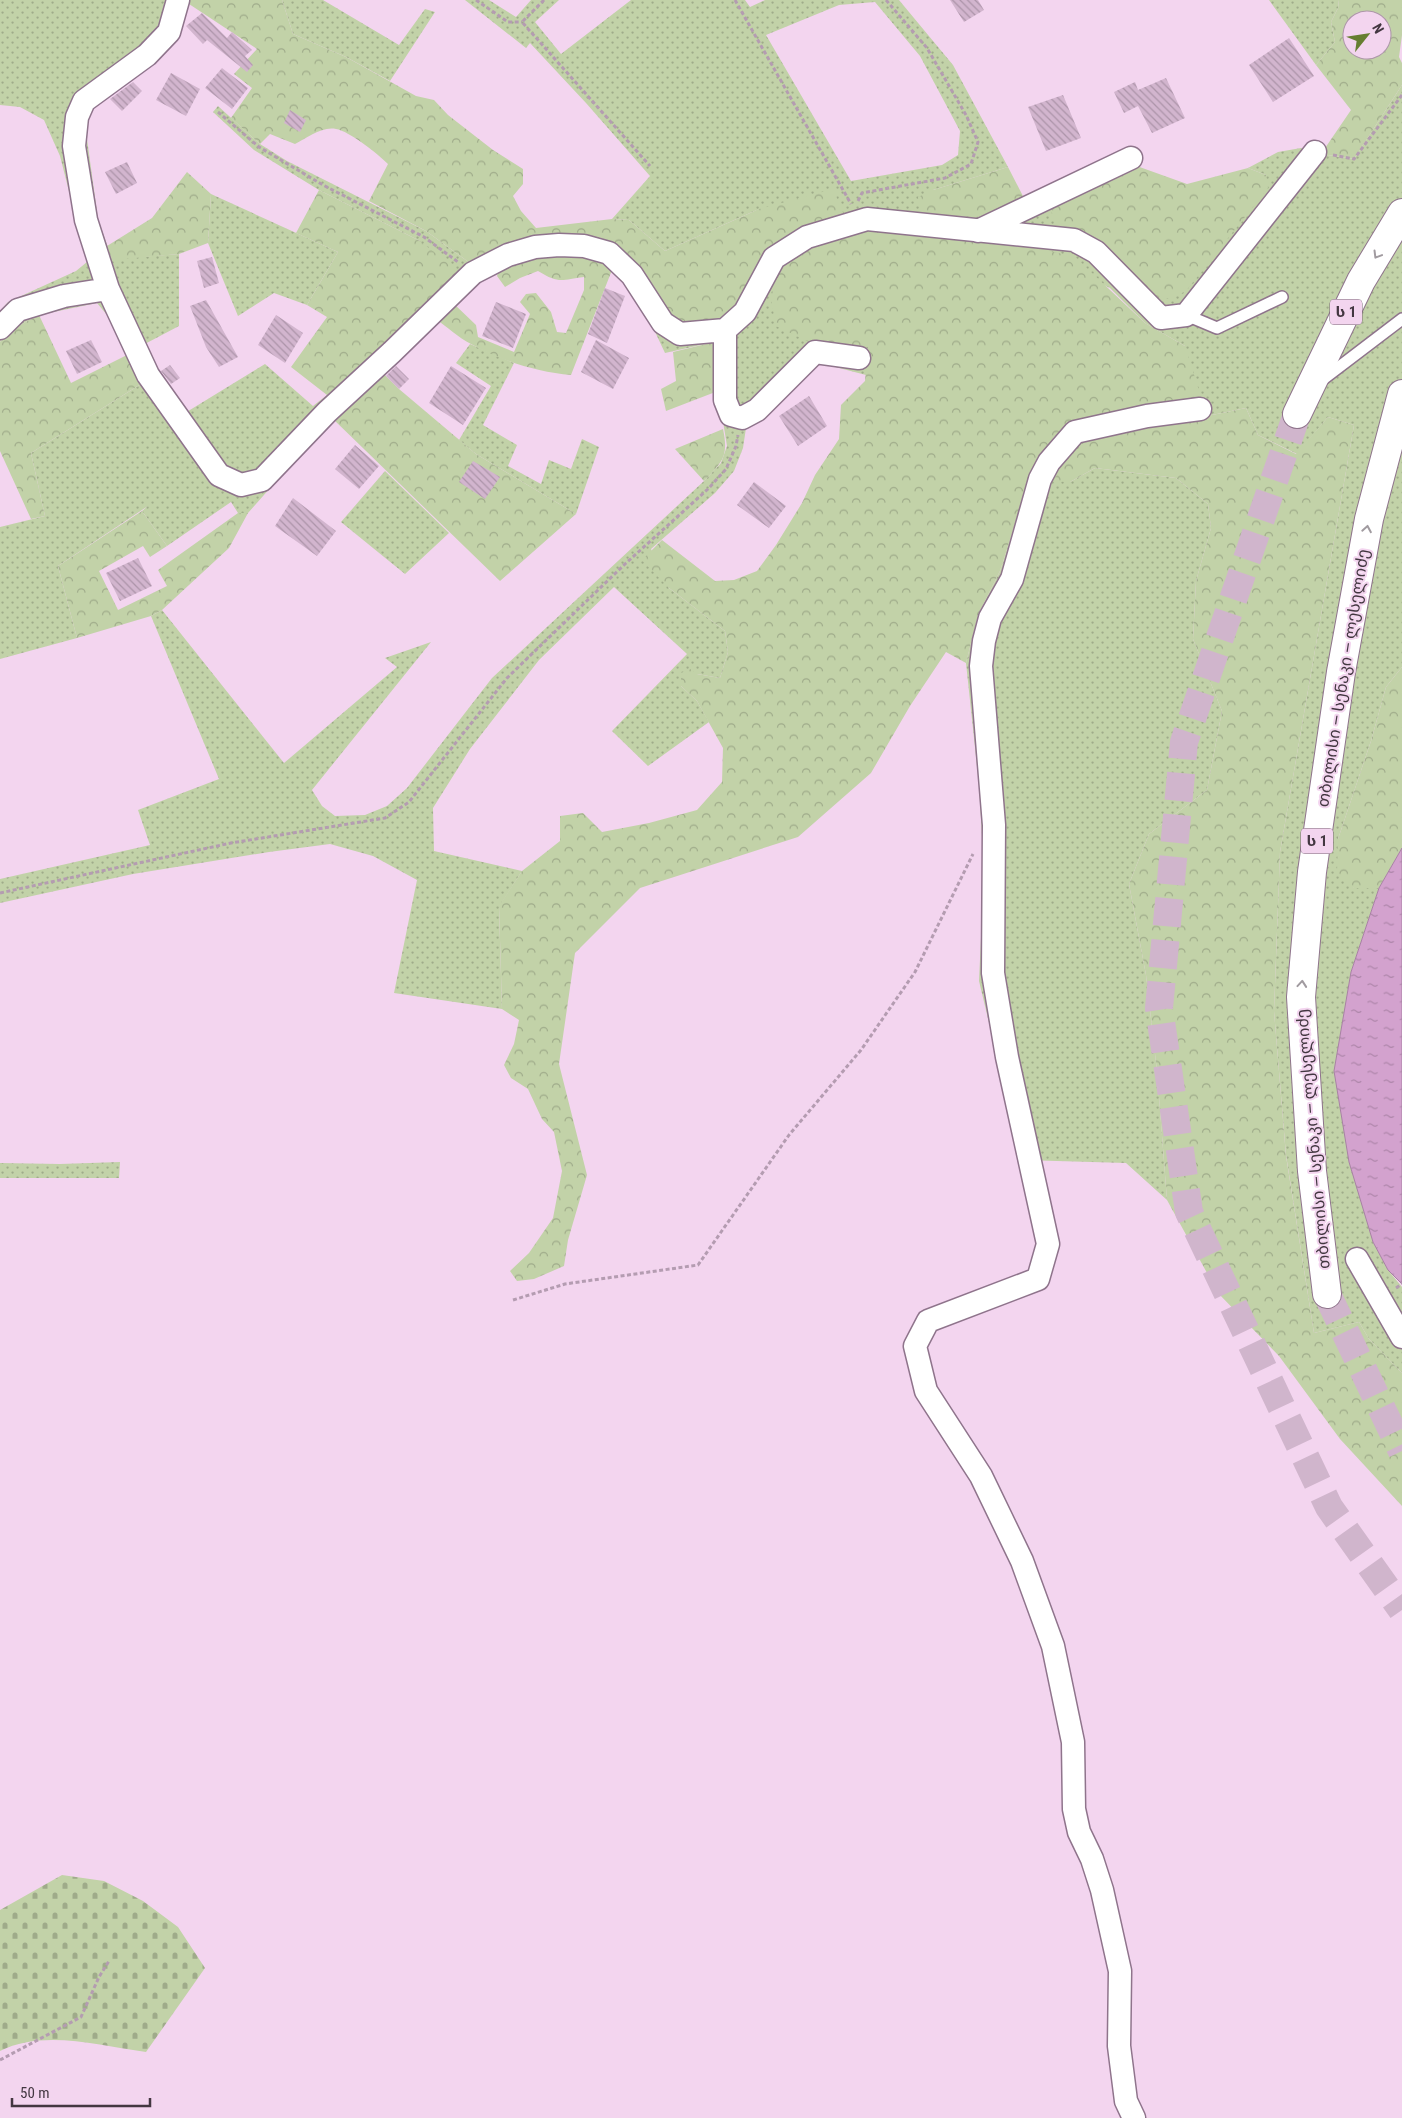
<svg xmlns="http://www.w3.org/2000/svg" width="1402" height="2118" font-family="'Roboto Condensed','Noto Sans Georgian',sans-serif">
<style>
.green{fill:url(#green-dots);fill-rule:evenodd}
.forest{fill:url(#forest-crowns);fill-rule:evenodd}
.cemetery{fill:url(#cemetery-stones)}
.water{fill:url(#water-ripples);stroke:#a882a4}
.building{fill:url(#building-back-hatch)}
.lines{fill:none;stroke-linecap:round;stroke-linejoin:round}
.motorway-tunnel{stroke:#d0b5cc;stroke-width:28;stroke-dasharray:28 14;stroke-linecap:butt}
.service-casing{stroke:#8f748c;stroke-width:14}
.minor-casing{stroke:#8f748c;stroke-width:25}
.motorway-casing{stroke:#8f748c;stroke-width:30}
.path{stroke:#b49cb1;stroke-width:3;stroke-dasharray:4 2.5;stroke-linecap:butt}
.service{stroke:#fff;stroke-width:11}
.minor{stroke:#fff;stroke-width:22}
.motorway{stroke:#fff;stroke-width:28}
.oneway{stroke:#a19ba0}
.labels{text-anchor:middle;dominant-baseline:central;stroke-width:4;stroke-linejoin:round;paint-order:stroke}
.shield{fill:#f3d5ef;stroke:#786675;stroke-width:1}
.shield-label{font-size:15px;font-weight:bold;fill:#433741}
.street-label{font-size:16px;fill:#433741;stroke:#f3d5ef}
</style>
<defs>
<pattern id="green-dots" width="8" height="8" patternUnits="userSpaceOnUse" patternTransform="scale(1.25)"><rect width="8" height="8" fill="#c2d2a8"/><path d="M2 2h.1M6 6h.1" fill="none" stroke="#9fab8a" stroke-width="1.8" stroke-linecap="round"/></pattern>
<pattern id="forest-crowns" width="20" height="18" patternUnits="userSpaceOnUse" patternTransform="scale(1.25)"><rect width="20" height="18" fill="#c2d2a8"/><path d="M2 6a3 3 0 1 1 6 0M12 15a3 3 0 1 1 6 0" fill="none" stroke="#9fab8a"/></pattern>
<pattern id="cemetery-stones" width="16" height="16" patternUnits="userSpaceOnUse" patternTransform="scale(1.25)"><rect width="16" height="16" fill="#c2d2a8"/><path d="M2 7V4a2 2 0 0 1 4 0v3zM10 15v-3a2 2 0 0 1 4 0v3z" fill="#9fab8a"/></pattern>
<pattern id="water-ripples" width="26" height="14" patternUnits="userSpaceOnUse" patternTransform="scale(1.25)"><rect width="26" height="14" fill="#d3a2ce"/><path d="M2 4q2-2 4 0t4 0M15 11q2-2 4 0t4 0" fill="none" stroke="#ad85a9"/></pattern>
<pattern id="building-back-hatch" width="6" height="6" patternUnits="userSpaceOnUse" patternTransform="scale(1.25)"><rect width="6" height="6" fill="#d2b5ce"/><path d="M-1 5l2 2M0 0l6 6M5-1l2 2" fill="none" stroke="#ac94a9"/></pattern>
</defs>
<rect width="100%" height="100%" fill="#f3d5ef"/>
<path class="green" d="M0,0H182L88,109L87,139L98,219L112,259L179,254V326L141,346L185,413L265,364L313,406L327,395L420,241L319,190L254,150L213,112L218,106L260,144L287,161L426,231L474,266L536,236L599,237L619,247L642,271L759,209L665,251L629,220L612,219L650,176L586,103L530,43L526,48L465,0H489L516,17L531,0H559L535,22L561,54L631,0H745L750,7L765,0H899L953,65L1008,167L933,190L1057,200L1266,175L1248,168L1278,152L1301,148L1321,154L1354,159L1402,85V667L1386,687L1371,741L1338,839L1354,888H1379L1351,972L1373,1242L1388,1270L1402,1287V1373L1369,1339L1359,1322L1314,1333L1286,1155L1274,1011L1280,852L1354,425L1328,417L1297,454L1258,435L1246,408L1086,441L1070,482L1095,468L1176,478L1208,504L1211,528L1196,581L1193,639L1222,711L1207,790L1149,834L1129,884L1146,975L1157,1071L1167,1200L1126,1163L1022,1160L979,981L984,872L979,785L966,663L978,615L1000,571L1030,477L1054,437L1093,416L1185,346L1145,323L1110,288L1025,247L928,237L864,227L809,342L868,346L866,375L816,362L746,428L743,448L734,471L715,493L651,549L669,588L725,631L728,652L720,678L697,674L681,686L697,701L709,722L648,766L612,731L687,654L614,587L539,660L470,749L433,808L434,851L522,871L499,907L502,1009L394,993L417,880L373,856L330,844L269,852L133,874L0,903V879L150,845L138,810L219,779L151,616L162,610L284,763L397,667L385,658L431,642L312,790L322,806L335,816L365,815L387,806L407,788L492,678L704,481L721,463L727,446L718,391L714,342L665,353L649,319L627,282L612,270L538,253L473,285L332,418L248,513H238L231,502L167,546L142,511L148,506L58,566L77,638L0,659V527L45,516L31,453L141,384L107,315L97,303L39,315L18,326L0,342V311L8,302L76,271L87,262L60,156L44,120L20,107L0,105ZM875,2L920,56L960,131L958,155L942,165L851,181L766,35L839,5Z
M282,0H323L399,45L425,9L435,12L390,81L346,57L293,34Z
M1269,0H1339L1338,8L1331,22L1335,42L1316,65Z
M211,194L338,252L307,305L274,293L238,316L208,243Z
M470,344L514,363L483,425L517,445L508,466L541,484L549,460L571,469L582,439L599,447L576,514L476,454L459,440L491,386L456,363Z
M385,471L449,533L405,574L341,522Z
M120,1162L119,1178H0V1163L60,1164Z"/>
<path class="forest" d="M186,0H282L293,34L346,57L416,96L434,100L448,115L493,150L523,169V184L513,196L521,211L536,228L612,219L629,220L665,251L759,209L833,189L844,215L767,250L737,303L723,320L687,325L670,314L642,271L619,247L599,237L536,236L474,266L426,231L369,201L388,164C378,154 349,131 336,129C322,126 307,138 295,144L270,134L260,144L231,118L252,88L234,74L257,49L186,2Z
M1339,0H1402V35L1399,57L1402,63V85L1354,159L1321,154L1351,110L1316,65L1335,42L1331,22L1338,8ZM1352,20H1382V50H1352Z
M1134,165L1187,184L1248,168L1266,175L1268,188L1186,291L1170,299L1156,296L1089,237L1062,227L1051,212L1057,200Z
M1008,167L1025,200L989,217L921,214L918,197L933,190Z
M187,172L211,194L208,243L179,254L112,260L107,246L152,218Z
M319,190L420,241L462,274L327,395L291,367L327,317L307,305L338,252L296,233Z
M864,227L928,237L1025,247L1074,256L1145,323L1185,346L1202,400L1093,416L1054,437L1030,477L1000,571L978,615L966,663L946,652L910,706L871,773L798,837L640,888L575,953L559,1064L587,1175L568,1240L564,1266L534,1279L517,1281L510,1271L529,1253L553,1218L562,1171L554,1132L542,1119L528,1089L511,1078L504,1065L514,1044L519,1020L502,1009L499,906L522,871L560,841V816L583,813L602,832L649,823L697,810L722,782L723,748L697,701L681,686V673L690,669L697,674L720,678L728,652L725,631L669,588L642,560L662,540L715,581L734,580L757,571L776,545L802,503L815,475L839,439L841,405L865,381L868,347L809,342L776,326L771,298L778,272L811,248Z
M538,253L601,257L612,270L571,375C537,372 502,361 471,344C459,338 447,327 436,319L452,302L476,325L478,337L514,352L530,314L520,302L526,294L536,293L551,312L557,332L566,333L584,290V277C561,280 559,284 538,271L520,278L505,287L497,276L499,270Z
M39,315L71,383L127,355L141,384L31,453L45,516L31,519L0,451V342L18,326Z
M714,342L718,391L666,411L661,389L676,381L673,352Z
M384,374L399,389L476,454L576,514L500,581L332,418Z
M1246,408L1258,435L1296,454L1328,417L1354,425L1280,852L1274,1011L1286,1156L1314,1333L1359,1322L1369,1339L1402,1373V1506L1340,1439L1279,1356L1218,1293L1167,1200L1157,1071L1146,975L1129,884L1149,834L1207,790L1222,711L1193,639L1196,581L1211,528L1208,504L1176,478L1095,468L1070,482L1052,481L1086,441Z
M723,429C729,457 722,462 704,481L675,449Z
M142,511L167,546L150,557L143,546L99,571L118,610L167,586L158,570L238,513H248L229,548L162,610L151,616L77,638L58,566Z
M1402,667V848L1379,888H1354L1337,872L1338,839L1371,741L1386,687Z"/>
<path class="cemetery" d="M62,1875L104,1881L143,1901L178,1927L205,1968L146,2052C99,2046 44,2029 0,2051V1910Z"/>
<path class="water" d="M1402,848V1284L1388,1270L1373,1242L1349,1162L1334,1071L1351,972L1379,888Z"/>
<path class="building" d="M950,0H978L984,10L964,22Z
M202,13L227,38L232,32L252,50L245,56L253,65L247,72L207,40L203,44L186,26Z
M1289,38L1314,76L1273,102L1249,65Z
M222,68L248,88L232,109L205,88Z
M171,73L200,89L186,116L156,100Z
M1166,78L1185,118L1152,133L1138,106L1124,113L1114,92L1135,82L1138,90Z
M133,82L142,91L122,111L110,99Z
M1063,95L1081,138L1046,151L1028,107Z
M290,110L306,120L300,132L284,123Z
M127,162L137,183L116,194L105,172Z
M212,257L219,283L204,288L197,261Z
M605,288L625,296L607,343L588,334Z
M206,300L238,357L219,367L206,347L190,306Z
M496,302L526,314L513,348L482,336Z
M276,315L303,333L285,363L258,345Z
M91,340L102,362L77,374L66,351Z
M596,340L629,358L613,389L581,372Z
M170,365L180,378L171,384L161,371Z
M396,366L409,379L399,389L386,376Z
M451,366L486,388L463,425L429,403Z
M809,396L827,426L798,446L779,416Z
M355,445L379,466L359,489L335,469Z
M473,461L500,477L485,499L459,482Z
M754,482L786,506L769,528L737,505Z
M293,498L336,531L317,556L275,526Z
M138,558L152,586L120,601L106,573Z"/>
<g class="lines">
<path class="motorway-tunnel" d="M1297,414L1184,742L1159,1008L1189,1212L1329,1507L1402,1610
M1327,1294L1402,1451"/>
<g class="service-casing">
<path id="service" d="M1186,315L1217,328L1282,297
M1322,380L1402,319"/>
</g>
<g class="minor-casing">
<path id="minor" d="M178,0L169,32L147,55L84,101L77,117L74,146L86,220L108,289L148,375L219,475L241,485L262,480L327,412L392,352L473,273L508,255L535,247L559,245L584,246L609,253L632,275L663,323L680,334L725,330
M978,231L1131,158
M0,328L18,310L64,296L108,289
M859,358L815,352L757,410L742,418L731,415L725,400V330L745,312L774,258L807,237L867,219L1074,240L1096,252L1161,318L1186,315L1315,152
M1357,1259L1402,1337
M1134,2118L1126,2101L1119,2046L1120,1971L1102,1890L1092,1859L1079,1832L1074,1809L1073,1742L1053,1646L1022,1561L981,1476L926,1391L915,1346L928,1321L1038,1279L1048,1244L1007,1057L993,973L994,825L981,666L984,641L990,618L1012,579L1040,479L1049,462L1075,432L1147,416L1200,409"/>
</g>
<g class="motorway-casing">
<path id="motorway" d="M1297,414L1361,281L1402,213
M1327,1294L1312,1171L1301,997L1312,872L1341,672L1369,519L1402,394"/>
</g>
<path class="path" d="M476,0L508,22H522
M544,0L522,22L650,166
M735,0L851,204
M218,112L259,147L323,185L424,237L458,262
M1333,155L1354,159L1402,95
M858,201L862,193L945,178L971,164L978,142L966,115L927,48L886,0
M0,893L231,843L385,818L409,802L507,678L625,564L708,489L726,469L736,446L738,435
M1396,1288L1402,1284
M513,1300L565,1284L698,1265L789,1135L861,1050L915,972L973,854
M0,2060L81,2017L99,1977L109,1961"/>
<use href="#service" class="service"/>
<use href="#minor" class="minor"/>
<use href="#motorway" class="motorway"/>
</g>
<defs><path id="oneway-chevron" d="M-2-3.5L2.5 0L-2 3.5" fill="none" stroke-width="1.6" stroke-linecap="round" stroke-linejoin="round" transform="scale(1.25)"/></defs>
<g class="oneway">
<use href="#oneway-chevron" transform="translate(1377 255) rotate(121)"/>
<use href="#oneway-chevron" transform="translate(1367 529) rotate(-80)"/>
<use href="#oneway-chevron" transform="translate(1302 984) rotate(-85)"/>
</g>
<g class="labels">
<g class="shield">
<rect x="1330" y="299.5" width="32" height="25" rx="4"/>
<rect x="1301" y="828.5" width="32" height="25" rx="4"/>
</g>
<g class="shield-label">
<text x="1346" y="312">ს 1</text>
<text x="1317" y="841">ს 1</text>
</g>
<g class="street-label">
<text transform="translate(1343 678) rotate(-81)">თბილისი — სენაკი — ლესელიძე</text>
<text transform="translate(1313 1139) rotate(-95)">თბილისი — სენაკი — ლესელიძე</text>
</g>
</g>
<g transform="translate(1367 35) rotate(60)"><circle r="24" fill="#f3d5ef" stroke="#ad96a9"/>
<path d="M0-4L9 19L0 12L-9 19Z" fill="#667e31"/>
<text y="-8" font-size="14" font-weight="bold" text-anchor="middle" fill="#433741">N</text>
</g>
<path d="M12 2098v8h138v-8" fill="none" stroke="#433741" stroke-width="2.5"/>
<text x="20" y="2098" font-size="15" fill="#433741" stroke="#f3d5ef" stroke-width="4" paint-order="stroke">50 m</text>
</svg>
